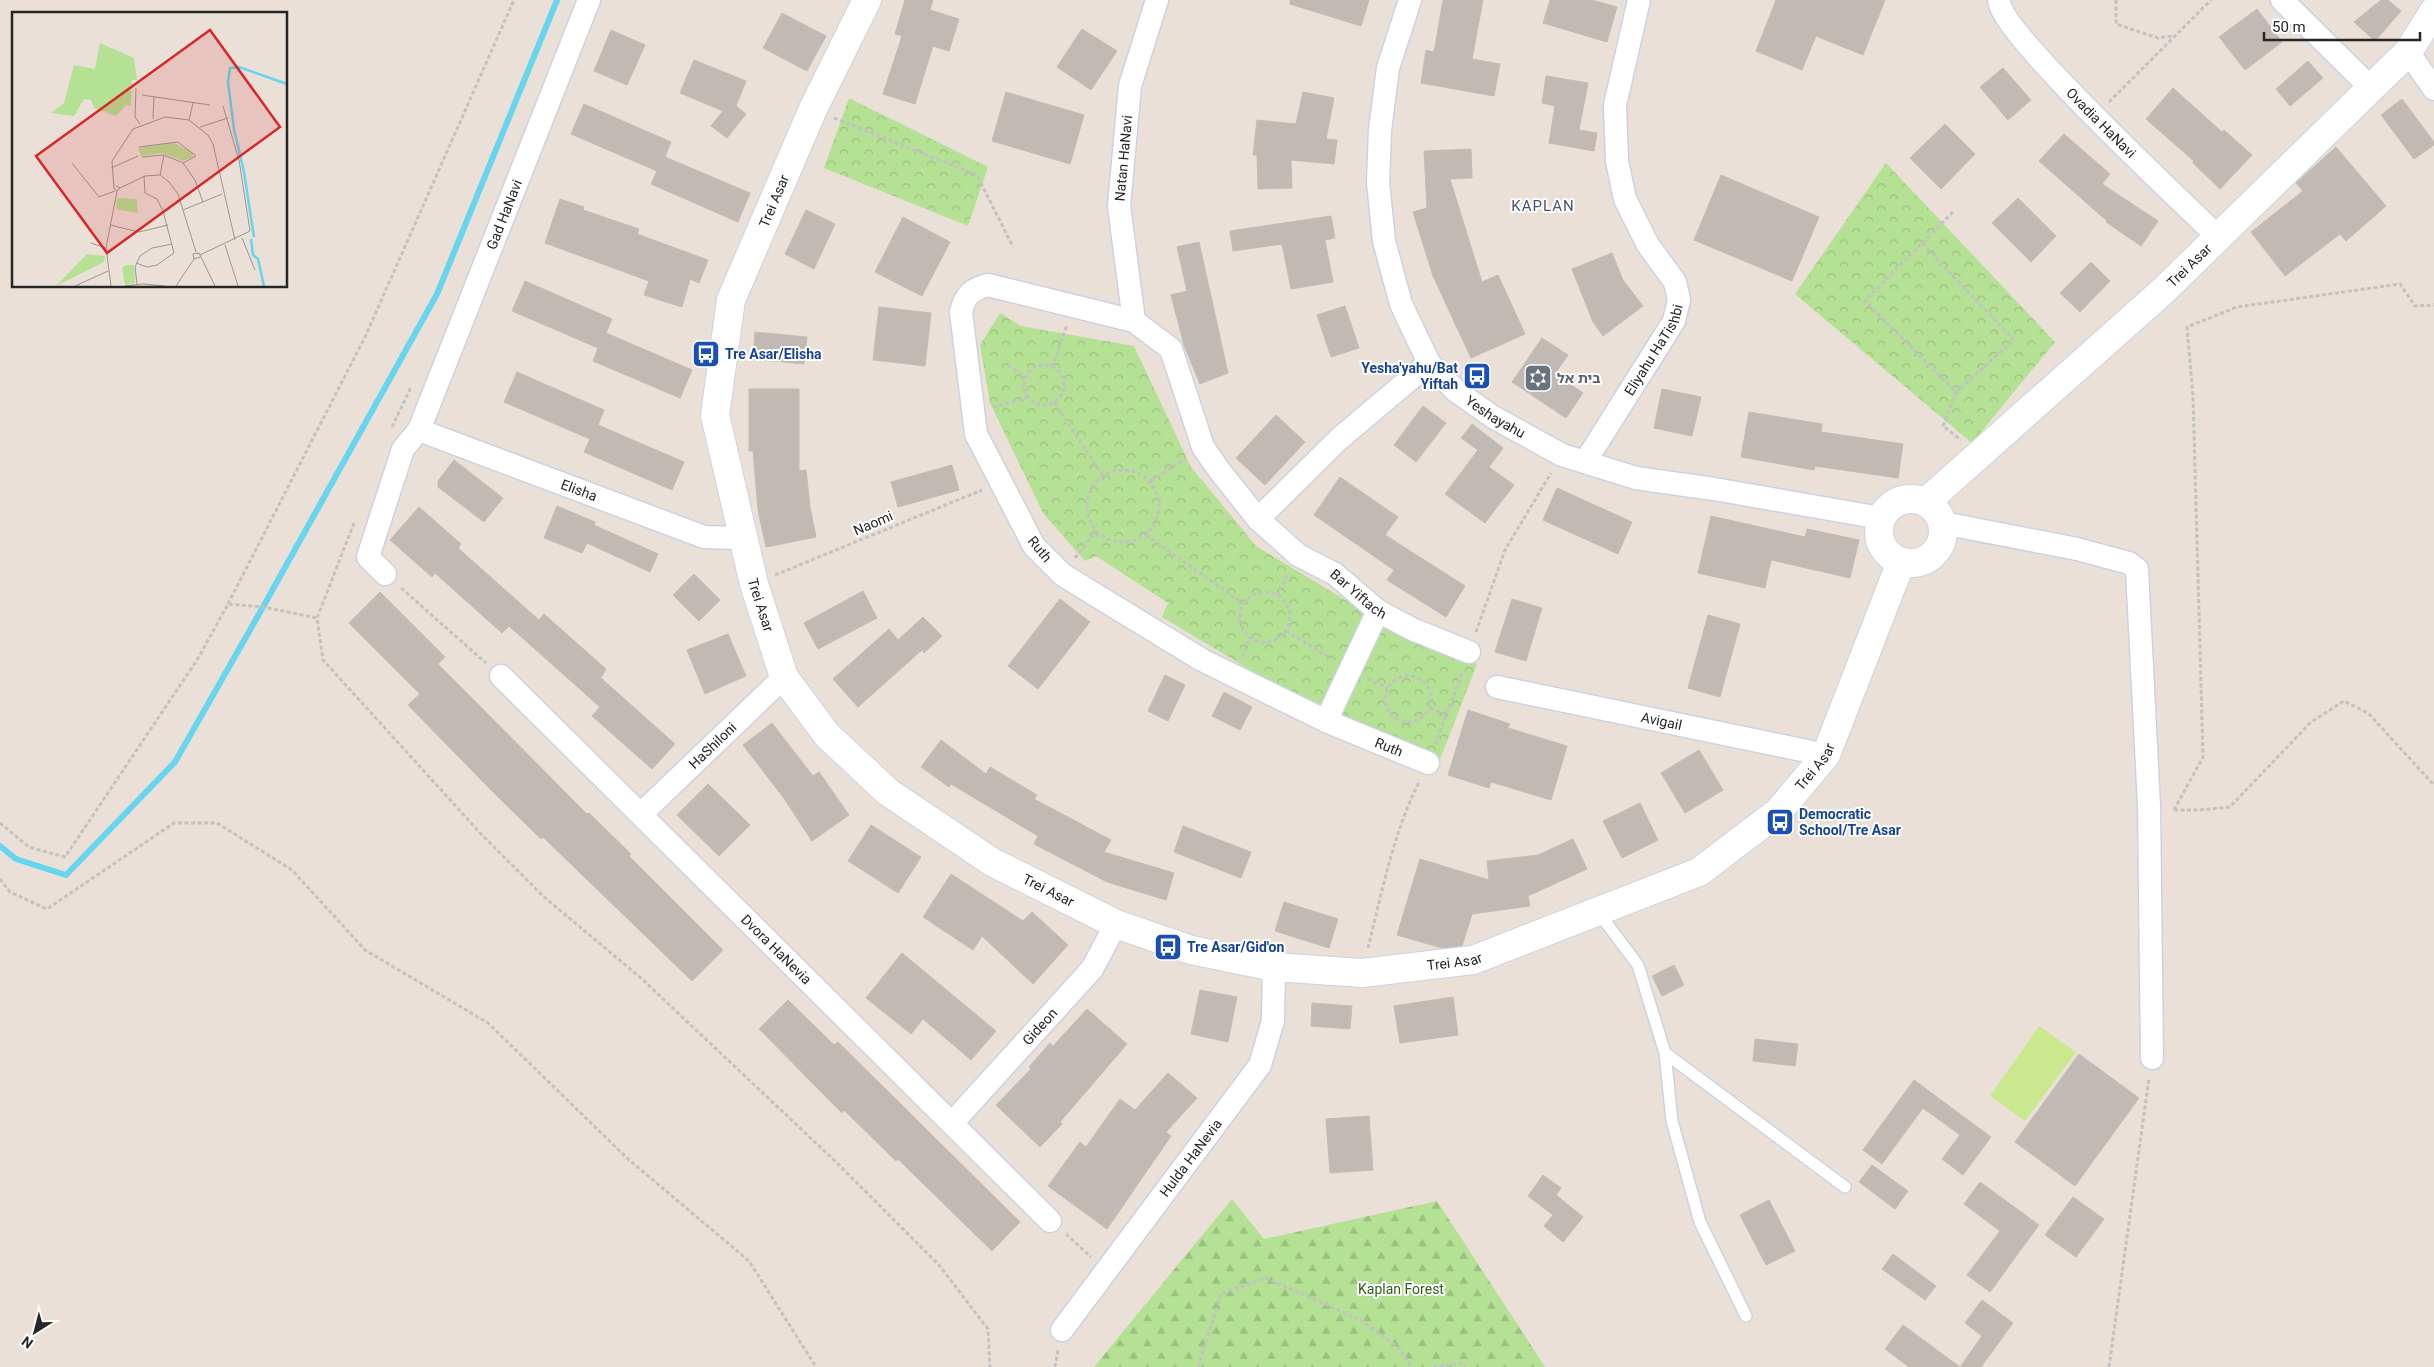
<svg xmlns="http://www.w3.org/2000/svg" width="2434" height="1367" font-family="Roboto,'Noto Sans Hebrew',sans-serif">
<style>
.forest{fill:url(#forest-firs)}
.park{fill:url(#park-crowns)}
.pitch{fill:#cae98e}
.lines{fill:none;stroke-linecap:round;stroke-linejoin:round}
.stream{stroke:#68d5ee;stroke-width:6}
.building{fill:#c1bab4;stroke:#c4bcb2}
.lane-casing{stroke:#cdd2e0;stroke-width:14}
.street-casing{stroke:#cdd2e0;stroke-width:25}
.secondary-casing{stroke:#cdd2e0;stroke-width:30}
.path{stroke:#c2c2c2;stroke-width:3;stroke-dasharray:4 2.5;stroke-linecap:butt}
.lane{stroke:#fff;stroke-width:11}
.street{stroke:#fff;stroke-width:22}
.secondary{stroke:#fff;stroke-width:28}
.labels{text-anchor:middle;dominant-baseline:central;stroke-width:4;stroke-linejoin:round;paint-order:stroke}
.street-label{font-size:14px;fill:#262626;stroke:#fff}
.transit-label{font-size:14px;font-weight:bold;fill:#164399;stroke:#fff;text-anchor:start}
.worship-label{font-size:14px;font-weight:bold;fill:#5b616d;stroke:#fff;text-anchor:start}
.park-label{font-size:14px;fill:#2e6118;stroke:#fff}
.neighbourhood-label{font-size:15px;letter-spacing:1px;fill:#485476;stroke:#fff}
.inset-river{fill:none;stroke:#68d5ee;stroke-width:2.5}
.inset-road{fill:none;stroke:#9c9690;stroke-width:1}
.view{fill:#d62828;fill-opacity:0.15;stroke:#d62828;stroke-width:2.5}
.inset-edge{fill:none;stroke:#262626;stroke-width:2.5}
</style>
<defs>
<pattern id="forest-firs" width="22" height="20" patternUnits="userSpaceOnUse" patternTransform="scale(1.25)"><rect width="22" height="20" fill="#b4e193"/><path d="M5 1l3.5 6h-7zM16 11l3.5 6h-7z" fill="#9bc17f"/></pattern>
<pattern id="park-crowns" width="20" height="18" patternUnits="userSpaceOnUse" patternTransform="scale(1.25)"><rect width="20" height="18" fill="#b4e193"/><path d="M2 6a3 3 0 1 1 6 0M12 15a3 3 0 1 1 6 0" fill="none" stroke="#9bc17f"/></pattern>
</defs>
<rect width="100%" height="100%" fill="#eae0d7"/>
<path class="forest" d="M1232,1199L1264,1239L1437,1201L1545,1367H1094Z"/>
<path class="park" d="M849,98L988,167L968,226L824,168Z
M1886,163L2055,342L1972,443L1795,294Z
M1000,313L1021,326L1134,346L1191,467L1256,546L1367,613L1477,664L1439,762L1292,695L1162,617L1168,603L1096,556L1085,561L1043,513L990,403L980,345Z"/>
<path class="pitch" d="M2039,1026L2076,1052L2025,1121L1990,1096Z"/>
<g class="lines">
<path class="stream" d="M0,846L16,859L66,875L175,762L263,607L437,294L557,0"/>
</g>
<path class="building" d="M905,0H933L930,10L959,19L949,51L933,46L915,104L883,94L902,36L895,34Z
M1290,0H1369L1361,26L1290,4Z
M1443,0H1483L1472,59L1500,64L1494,96L1421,83L1426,50L1434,52Z
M1550,0H1592L1617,7L1607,42L1543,23Z
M1776,0H1885L1863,55L1816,36L1802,70L1756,51Z
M2381,0H2388L2401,11L2375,41L2354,22Z
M2257,9L2282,42L2245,70L2219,37Z
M782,13L826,36L807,71L763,48Z
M1082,29L1117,51L1091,90L1057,67Z
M611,30L645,45L627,85L594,71Z
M694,60L746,81L736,106L746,114L727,138L711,126L723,111L680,93Z
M2308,61L2323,78L2290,106L2276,89Z
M2003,68L2031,100L2008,120L1980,87Z
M1546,76L1588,83L1579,130L1597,133L1594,151L1549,143L1555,106L1542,103Z
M2173,88L2222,132L2224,130L2252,155L2220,189L2193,163L2194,161L2146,119Z
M1006,92L1084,115L1070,164L992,141Z
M1303,92L1334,98L1326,139L1337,140L1334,164L1291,160L1292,188L1258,189L1257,155H1253L1257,120L1296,124Z
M2402,99L2434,142V145L2414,159L2381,115Z
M584,104L671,142L665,157L750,193L738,222L651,184L657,171L571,134Z
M1945,124L1975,154L1941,189L1910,158Z
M2064,134L2110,174L2102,184L2158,221L2141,246L2106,222L2107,221L2039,161Z
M2336,147L2386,206L2346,241L2340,234L2285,276L2251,232L2303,191L2296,183Z
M1471,149L1472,178L1450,179L1482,282L1498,275L1525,334L1471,358L1433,276L1413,212L1427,208L1424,151Z
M1721,175L1819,217L1792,281L1694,240Z
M2018,198L2056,236L2031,262L1992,223Z
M560,199L584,207L583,210L639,229L637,234L708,260L699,283L690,279L682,307L644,295L649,281L545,243Z
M806,210L835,224L814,269L785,254Z
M1331,216L1335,238L1325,240L1333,282L1291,289L1282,244L1233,251L1230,231Z
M903,217L950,242L922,296L875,272Z
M1199,242L1228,373L1200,384L1184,345L1171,295L1187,291L1177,247Z
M1612,253L1623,280L1643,306L1603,336L1593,322L1572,269Z
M2091,262L2110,281L2080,312L2060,293Z
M525,281L612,319L606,333L692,370L680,398L593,361L598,348L512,311Z
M1345,306L1359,348L1331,357L1317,315Z
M879,307L931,313L925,366L873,360Z
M755,332L807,337L804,364L753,359Z
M1542,338L1568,355L1555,374L1583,393L1566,418L1512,382Z
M517,372L604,410L598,425L684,462L672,490L584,452L590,439L504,402Z
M749,389H799V471L806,470L810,507L816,537L766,547L758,510L753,451H749Z
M1662,389L1701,397L1692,436L1654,428Z
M1423,406L1446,423L1416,462L1394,445Z
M1749,412L1822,424L1821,432L1903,444L1898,478L1815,466L1814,470L1741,457Z
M1276,415L1305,442L1265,485L1236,458Z
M1472,424L1503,448L1489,467L1514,485L1485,523L1445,494L1478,450L1461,438Z
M454,460L503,498L484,522L438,487V481Z
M952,465L959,490L898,507L891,482Z
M1340,477L1398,517L1385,535L1465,586L1446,617L1387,580L1394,570L1314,515Z
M1557,488L1632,522L1618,554L1543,520Z
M557,506L595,522L594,525L658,554L650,572L587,543L582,553L544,538Z
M419,507L461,544L458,548L539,620L544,614L606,669L601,678L675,744L652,769L592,716L600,707L509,626L502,633L435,573L432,577L390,540Z
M1711,516L1805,537L1807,529L1859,540L1850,578L1771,560L1765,588L1698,573Z
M694,574L720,600L699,621L673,595Z
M863,591L877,618L818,649L804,623Z
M380,592L445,657L438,664L587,814L589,813L631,854L629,856L723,950L692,981L543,837L541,839L492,791L408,705L420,694L349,623Z
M1060,599L1090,622L1038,689L1008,666Z
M1512,599L1542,608L1526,661L1495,652Z
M1708,615L1740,624L1720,697L1688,688Z
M923,617L942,636L924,653L922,650L858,707L833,679L889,629L898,640Z
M728,634L746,676L705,694L687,650Z
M1165,675L1185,685L1168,721L1148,711Z
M1224,692L1252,707L1240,730L1212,716Z
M1468,710L1510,724L1508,728L1567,746L1551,800L1491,782L1489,788L1448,775Z
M772,723L813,776L819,772L849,815L812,841L783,797L743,745Z
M941,740L986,774L990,767L1037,795L1034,799L1111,840L1104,852L1174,873L1166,900L1107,882L1034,844L1038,836L951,784L949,787L921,767Z
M1699,750L1723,790L1685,813L1661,773Z
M708,784L750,825L719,856L677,815Z
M1640,803L1658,840L1622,858L1603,821Z
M871,825L921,857L898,893L848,861Z
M1183,826L1251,852L1241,878L1174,852Z
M1573,839L1587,869L1528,896L1530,906L1472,914L1462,946L1442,948L1397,935L1420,859L1489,880L1487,861L1538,855Z
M951,874L1023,921L1032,912L1068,945L1033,984L982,936L973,950L923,917Z
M1284,902L1338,919L1329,948L1275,931Z
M902,953L996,1031L971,1060L923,1019L911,1034L866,998Z
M1674,965L1684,985L1662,996L1652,976Z
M1200,990L1237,997L1228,1042L1191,1034Z
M1453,997L1458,1035L1400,1043L1394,1006Z
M788,1000L834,1045L838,1042L1020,1222L992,1251L898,1159L896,1161L844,1110L842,1113L759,1029Z
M1312,1003L1352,1006L1350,1029L1311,1026Z
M1087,1009L1127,1044L1060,1122L1062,1124L1040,1147L996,1105L1031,1069L1029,1067L1050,1043L1053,1046Z
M1755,1039L1798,1044L1795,1066L1753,1061Z
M2079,1054L2139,1098L2075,1186L2015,1142Z
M1168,1073L1197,1098L1166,1132L1171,1136L1107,1229L1048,1186L1080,1142L1086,1147L1120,1099L1135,1110Z
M1914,1080L1991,1137L1963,1175L1942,1159L1960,1135L1923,1108L1882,1164L1863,1150Z
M1369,1116L1373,1170L1330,1173L1326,1119Z
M1872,1165L1908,1191L1895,1209L1859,1182Z
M1543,1175L1561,1188L1556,1195L1583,1217L1563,1242L1544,1226L1553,1215L1528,1196Z
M1980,1182L2039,1225L1990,1292L1967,1275L2000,1231L1964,1204Z
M2073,1197L2104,1219L2076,1257L2045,1235Z
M1769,1200L1795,1251L1766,1265L1740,1215Z
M1893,1254L1936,1286L1925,1300L1882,1269Z
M1982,1300L2013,1323L1981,1367H1909L1885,1349L1903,1325L1960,1367L1982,1336L1965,1323Z"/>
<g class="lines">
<g class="lane-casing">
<path id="lane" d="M1598,912L1638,965L1665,1053L1672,1121L1700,1222L1746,1316
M1665,1053L1845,1187"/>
</g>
<g class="street-casing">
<g id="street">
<path id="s1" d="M1410,0L1388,68L1380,130L1378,182L1384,241L1401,304L1429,363L1456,391L1493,417L1562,455L1636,478L1714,489L1881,518"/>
<path id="s2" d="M1999,0C1999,32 2185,204 2218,237"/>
<path d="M2282,0L2372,89"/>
<path d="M2408,52L2434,89"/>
<path id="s3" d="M1134,321L1119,206L1130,86L1157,0"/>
<path id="s4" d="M419,430L704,537L742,538"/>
<path id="s5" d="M1585,462L1674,321L1679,300L1675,282L1648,245L1625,199L1617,161L1615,105L1639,0"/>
<path d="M1258,519L1339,439L1429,363"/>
<path d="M1943,523L2077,549L2129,563L2137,569L2149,806L2152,1058"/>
<path id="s6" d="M385,574L368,557L403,449L419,430L589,0"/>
<path id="s7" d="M501,676L1050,1221"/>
<path id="s8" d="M1497,687L1826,755"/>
<path d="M1326,721L1378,611"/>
<path id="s9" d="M1428,763L1326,721L1202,660L1063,575L1034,546L976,434L961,312C965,295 972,289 988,285L1134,321L1171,349L1203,447L1219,470L1258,519L1298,555L1335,574L1378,611L1412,629L1469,652"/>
<path id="s10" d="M641,814L784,677"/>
<path id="s11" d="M953,1122L1092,969L1116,924"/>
<path id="s12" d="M1062,1330L1260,1065L1273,1021L1274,967"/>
</g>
</g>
<g class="secondary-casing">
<g id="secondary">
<path id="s13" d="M867,0L813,109L731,300L715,415L754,584L784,677L827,735L888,792L992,862L1116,924L1191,950L1274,967L1362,973L1473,960L1699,872L1778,812L1826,755L1901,562"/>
<circle cx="1911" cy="531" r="32"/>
<path id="s14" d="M1926,502L2163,291L2408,52L2434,11"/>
</g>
</g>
<path class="path" d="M2116,0V24L2158,38L2174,36
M2109,102L2211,0
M834,118L977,175L1013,247
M1922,243L2014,340L1956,392L1865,301L1953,212
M1008,365L1026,378
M1024 385a20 20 0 1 1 40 0a20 20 0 1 1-40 0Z
M1052,367L1067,325
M1956,392L1943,426L1961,440
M1054,402L1103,476
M993,407L1029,397
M392,427L411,387
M1087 506a36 36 0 1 1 72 0a36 36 0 1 1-72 0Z
M1151,481L1186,458
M354,523L317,618L323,660L482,835L543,896L642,979L835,1161L939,1265L988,1329L990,1367
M1146,535L1244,604
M1075,558L1096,530
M775,575L982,490
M401,588L486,663
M1240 617a25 25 0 1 1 50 0a25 25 0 1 1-50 0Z
M1277,596L1289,572
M228,604L365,337L514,0
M1286,631L1332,659
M1476,632L1505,550L1551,473
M1242,657L1250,638
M1385 699a23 23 0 1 1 46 0a23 23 0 1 1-46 0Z
M1368,679L1388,688
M1430,708L1446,715
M1435,744L1463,671
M2174,810L2203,757L2193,396L2187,327L2237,307L2400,284L2415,306L2434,305
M2174,810H2200L2230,807L2311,722L2344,701L2368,713L2434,785
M0,823L29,847L65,857L197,660L228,604L263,607L317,618
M0,879L10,892L47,909L174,823H217L292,870L365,950L488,1023L628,1159L749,1261L816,1367
M1368,948C1382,892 1393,834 1419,782
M1066,1234L1091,1257
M1055,1367L1058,1350
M1198,1367L1221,1294L1266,1278L1361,1320L1399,1348L1411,1367
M1433,1367L1461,1363L1466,1367
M2109,1367L2149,1078"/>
<use href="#lane" class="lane"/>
<use href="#street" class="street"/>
<use href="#secondary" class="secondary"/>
</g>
<defs>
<g id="bus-square" transform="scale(1.4375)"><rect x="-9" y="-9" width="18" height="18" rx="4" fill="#1a4fb4" stroke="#fff"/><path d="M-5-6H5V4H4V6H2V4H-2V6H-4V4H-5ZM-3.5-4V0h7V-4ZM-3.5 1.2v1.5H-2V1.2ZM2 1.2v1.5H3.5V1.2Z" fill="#fff"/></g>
<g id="synagogue-square" transform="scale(1.4375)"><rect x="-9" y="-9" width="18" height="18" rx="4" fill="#6b7280" stroke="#fff"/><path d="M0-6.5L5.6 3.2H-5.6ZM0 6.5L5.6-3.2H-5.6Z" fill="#fff"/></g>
</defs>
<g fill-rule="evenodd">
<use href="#bus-square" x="706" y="354"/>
<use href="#bus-square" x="1477" y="376"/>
<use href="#synagogue-square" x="1538" y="378"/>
<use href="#bus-square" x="1780" y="822"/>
<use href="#bus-square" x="1168" y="947"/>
</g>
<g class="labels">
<g class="street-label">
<text stroke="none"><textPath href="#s2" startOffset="161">Ovadia HaNavi</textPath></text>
<text stroke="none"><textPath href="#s3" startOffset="164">Natan HaNavi</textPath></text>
<text transform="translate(774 201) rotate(-67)">Trei Asar</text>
<text stroke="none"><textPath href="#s6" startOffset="394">Gad HaNavi</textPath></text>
<text stroke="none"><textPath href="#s14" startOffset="354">Trei Asar</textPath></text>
<text stroke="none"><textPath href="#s5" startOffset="132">Eliyahu HaTishbi</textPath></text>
<text stroke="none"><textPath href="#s1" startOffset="462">Yeshayahu</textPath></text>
<text stroke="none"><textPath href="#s4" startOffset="171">Elisha</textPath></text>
<text transform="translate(873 523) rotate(-23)">Naomi</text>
<text transform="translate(1040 549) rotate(51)">Ruth</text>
<text stroke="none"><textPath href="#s9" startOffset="1259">Bar Yiftach</textPath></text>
<text stroke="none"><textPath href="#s13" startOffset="641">Trei Asar</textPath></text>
<text stroke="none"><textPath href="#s8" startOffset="168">Avigail</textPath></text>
<text stroke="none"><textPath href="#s10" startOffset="99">HaShiloni</textPath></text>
<text transform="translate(1389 747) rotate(22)">Ruth</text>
<text stroke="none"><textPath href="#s13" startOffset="1901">Trei Asar</textPath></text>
<text stroke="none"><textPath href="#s13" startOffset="1061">Trei Asar</textPath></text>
<text stroke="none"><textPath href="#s7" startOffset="388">Dvora HaNevia</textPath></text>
<text stroke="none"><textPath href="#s13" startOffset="1482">Trei Asar</textPath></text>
<text stroke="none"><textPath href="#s11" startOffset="129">Gideon</textPath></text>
<text stroke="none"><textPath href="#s12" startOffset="215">Hulda HaNevia</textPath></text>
</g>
<g class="transit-label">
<text x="725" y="354">Tre Asar/Elisha</text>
<text x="1458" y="368" text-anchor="end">Yesha'yahu/Bat<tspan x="1458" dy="16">Yiftah</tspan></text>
<text x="1799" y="814">Democratic<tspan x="1799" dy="16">School/Tre Asar</tspan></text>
<text x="1187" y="947">Tre Asar/Gid'on</text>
</g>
<g class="worship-label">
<text x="1557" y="378">בית אל</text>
</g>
<g class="park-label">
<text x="1401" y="1289">Kaplan Forest</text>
</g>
<g class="neighbourhood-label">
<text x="1543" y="206">KAPLAN</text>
</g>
</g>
<g transform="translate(12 12)">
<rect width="275" height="275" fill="#eae0d7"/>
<path d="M88,31L122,46L125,68H120L119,94L114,93L104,104L82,96L79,88L72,87L62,104L39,101L52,91L62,53L83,57Z" fill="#b4e193"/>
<path d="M162,131L181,141V145L170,149L151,141L129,144L126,136ZM105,186L125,187L126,201L104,197ZM75,242L93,244L92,250L44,274ZM114,253H122L123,271L113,273L110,256Z" fill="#b4e193"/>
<path class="inset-river" d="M242,225L232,160L222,117L216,70L218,56L227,55L275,72M239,227L241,243L246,247L252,274"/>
<path class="inset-road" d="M124,76L123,105L128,112M130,83L198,93M141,107L142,85M177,108L181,91M188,115L216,106M127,135L166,130L184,144L171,151M130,145L152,143L171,151L183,168L191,190M60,151L87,185L103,179M99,156L126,144M148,163L152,143M104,174L108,176L105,179L102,177L100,149L121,117L153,105L177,108L196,123L201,132L223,228M108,176L133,164L148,163L157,170L166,182L184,240M171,198L210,182M98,213L127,220L156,213M230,226L243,258M79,231L94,236M213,233L226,274M188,243L238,219L227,148L211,94M188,245L182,247L181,242L187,241L203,274M124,251L135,255L145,253L162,241L151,199L145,187L133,181L132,164M125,272L123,255L128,244L140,236L160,232M63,274L96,259M99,274L94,236L105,179M113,274L131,272L153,274M164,274L182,247"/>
<path class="view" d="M198,18L268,115L95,241L24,144Z"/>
<rect width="275" height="275" class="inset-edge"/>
</g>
<g transform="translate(35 1332) rotate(216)" stroke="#ffffff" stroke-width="4" paint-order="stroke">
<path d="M0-4L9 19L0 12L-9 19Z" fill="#262626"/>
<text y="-8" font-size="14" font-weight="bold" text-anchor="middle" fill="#262626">N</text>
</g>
<path d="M2264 32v8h156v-8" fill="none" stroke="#262626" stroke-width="2.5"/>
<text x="2272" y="32" font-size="15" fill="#262626" stroke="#ffffff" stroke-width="4" paint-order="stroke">50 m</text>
</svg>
